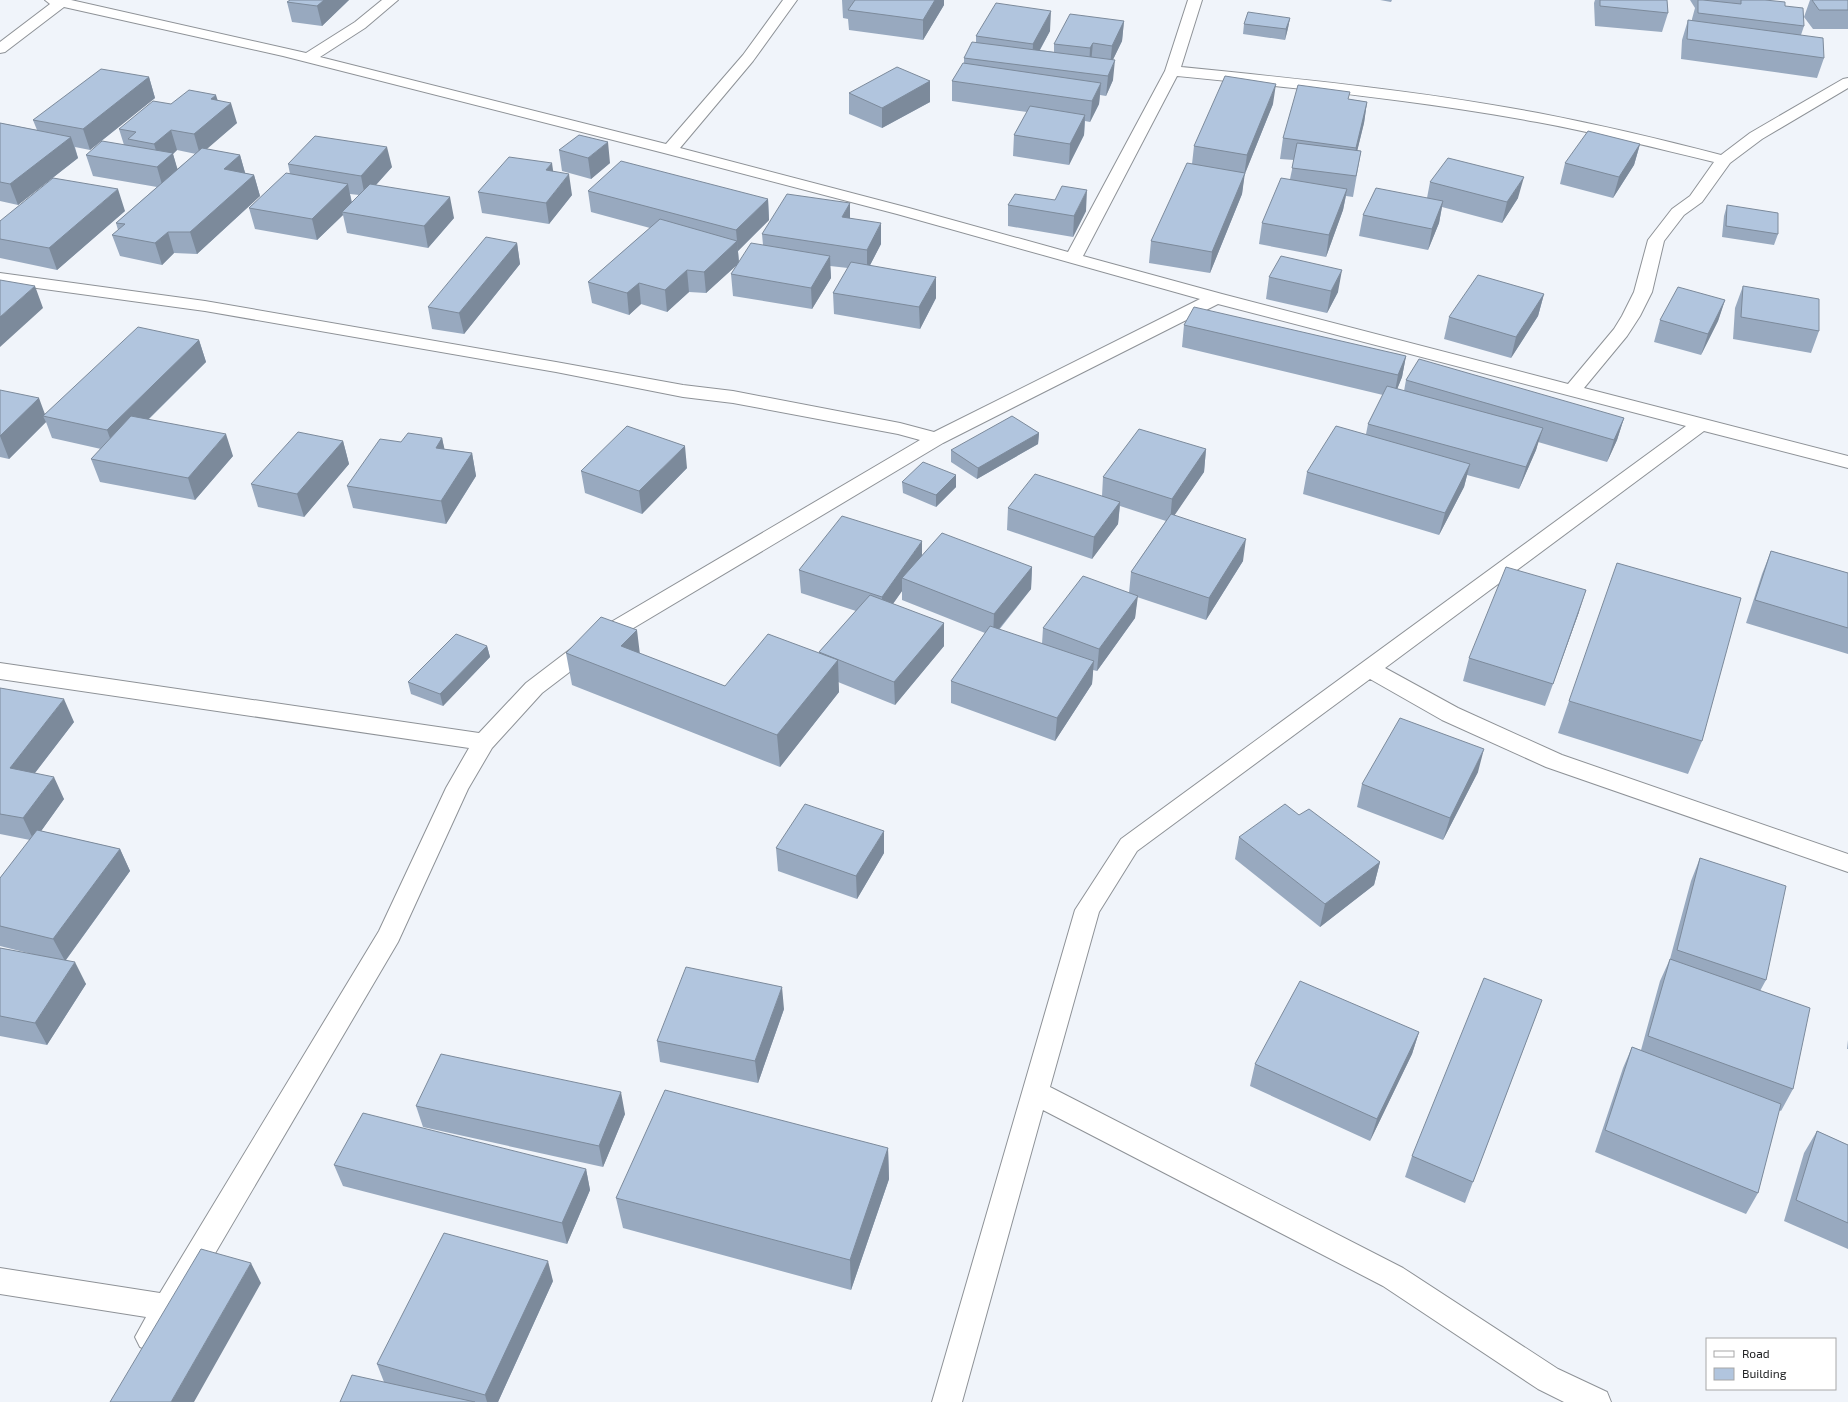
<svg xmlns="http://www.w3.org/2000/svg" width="1848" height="1402" font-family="'Exo 2',sans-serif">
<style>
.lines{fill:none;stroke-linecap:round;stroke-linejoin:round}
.minor-casing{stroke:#8e9297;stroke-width:2}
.minor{fill:#fff;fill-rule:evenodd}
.wall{fill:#98a9bf;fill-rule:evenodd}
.shaded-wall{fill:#7c8a9b}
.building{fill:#b1c5de;stroke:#7c8a9b}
</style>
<rect width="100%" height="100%" fill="#f0f4fa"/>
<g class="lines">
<g class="minor-casing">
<path id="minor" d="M45,0H71L306,53L355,22L382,0H398L365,28L320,57L666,144L743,55L783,0H797L753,61L680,148L909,208L1068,252L1165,71L1188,0H1202L1181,67C1300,79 1420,91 1538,113C1600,125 1660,139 1721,155L1750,133L1843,79L1848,78V88L1762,139L1730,163L1702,202L1684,215L1664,241L1652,292L1640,316L1627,336L1584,388L1848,456V468L1704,431L1385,668L1458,708L1562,755L1848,854V872L1546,767L1442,720L1370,679L1137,851L1099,912L1050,1087L1403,1268L1558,1369L1607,1392L1611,1402H1564L1538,1389L1383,1286L1043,1110L962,1402H932L1075,910L1121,839L1686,426L1218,304L943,443L605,645L542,693L492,748L468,789L398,942L160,1347L150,1351L140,1347L135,1337L146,1317L0,1294V1268L160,1293L379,931L446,788L469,748L0,679V663L479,733L526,683L589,635L920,440L898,434L733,403L683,397L556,372L205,311L0,283V273L205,301L556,362L683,385L733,391L900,423L934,432L1200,299L897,214L664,153L283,56L64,7L5,52L0,53V42L50,4ZM1177,76C1297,88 1418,100 1537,122C1597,133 1656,148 1714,162L1690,196L1672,209L1648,240L1634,292L1622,316L1614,329L1568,384L1222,294L1083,256Z"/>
</g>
<use href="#minor" class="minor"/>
</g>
<path class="wall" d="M349,0L322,26L292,22L287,2Z
M842,0H944V5L923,40L849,30L848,19L843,18Z
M1380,0H1392L1391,2Z
M1594,0H1667L1668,13L1662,32L1595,26L1594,3L1595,0Z
M1690,0H1765L1785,6L1804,26L1801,35L1824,58L1817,78L1681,59L1682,40L1688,20L1692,21V19L1695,8Z
M1810,0H1848V29H1813L1804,17Z
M1290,18L1288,28L1285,40L1243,34L1244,24Z
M1124,21L1122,41L1113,59V80L1106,96L1100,95L1099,104L1090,122L1085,121L1084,135L1069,165L1013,156L1014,135L1027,112L952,101V81L964,64V58L976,42V36L1050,31L1040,50L1054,52V44Z
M149,77L155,98L90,150L75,147L78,158L18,205L0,201V123L37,130L33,120Z
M930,81V102L882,128L849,114V93Z
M1348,99L1367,102L1364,123L1357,151H1361L1353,197L1346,196L1343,210L1326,257L1259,244L1262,223L1290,179L1294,160L1280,159L1283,138Z
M218,100L237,123L206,149L240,155L245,173L254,175L260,196L197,254L174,253L162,265L120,256L112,235L118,230L116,223L157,187L93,176L86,155L124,145L119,129L171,104ZM177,150L196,154L177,169L173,154Z
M1273,104L1244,176L1242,194L1210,273L1149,263L1151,241L1192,164L1194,146Z
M1640,144L1634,165L1613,198L1560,184L1565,163Z
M559,150L610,163L591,179L562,171Z
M288,164L392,167L376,185L454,218L428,248L347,233L343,215L317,240L255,229L249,208L290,174ZM350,194L359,195L352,202Z
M1430,182L1518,198L1502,223L1442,207L1439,223L1428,250L1359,236L1363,215L1427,198Z
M588,191L768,199L769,220L738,251L739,262L763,245L762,234L850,218L881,244L870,265L936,298L920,329L834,314L833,293L848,268L830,266L831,278L812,309L733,296L731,274L738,264L706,293L689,292L667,312L641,304L629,315L592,303L588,282L650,228L591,212Z
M478,192L572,195L549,224L482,213Z
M1008,205L1086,211L1073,237L1008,226Z
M1727,205L1778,234L1774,245L1722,237L1724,216Z
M125,211L57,270L0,258V221Z
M517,243L520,264L464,334L432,329L428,307Z
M1269,277L1338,292L1327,313L1266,299Z
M1743,286L1819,331L1811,353L1733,339L1735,308Z
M1544,294L1538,316L1511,358L1444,339L1449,317Z
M1725,300L1718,321L1701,355L1654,342L1660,320Z
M1184,325L1406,356L1402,377L1397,389L1404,391L1406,380L1624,418L1617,440L1607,462L1538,442L1536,450L1519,489L1467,475L1464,487L1439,535L1303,494L1307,472L1366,434L1368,424L1383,395L1182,347Z
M199,340L206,362L148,420L233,456L195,500L100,482L91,459L101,449L52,438L46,422L9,459L0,457V390L45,414Z
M1039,433L1038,444L977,479L951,462V450Z
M442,438L444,449L472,453L476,476L446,524L353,508L347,486L401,442Z
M343,441L349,464L304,517L258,507L251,484Z
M1206,449L1204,472L1174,515L1243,561L1206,620L1137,597L1135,618L1097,671L1093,670L1092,684L1055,741L951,703V681L985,633L902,600V591L893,604L944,646L895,705L838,682L839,692L780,767L572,685L566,653L640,654L725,686L819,653V652L856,611L801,593L799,570L922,555L1032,567L1031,589L999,630L1042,644L1043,628L1129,593L1131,572L1166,521L1120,506L1118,524L1092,559L1007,530L1008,508L1102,496L1103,477Z
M687,468L642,514L585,493L581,471Z
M902,482L956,487L936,507L903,493Z
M1771,551L1848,573V654L1746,623L1762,574Z
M1579,612L1545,706L1463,681L1469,658Z
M487,646L490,657L443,706L411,694L408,682Z
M0,688L74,722L35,773L64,799L41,831L120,849L130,871L66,960L86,984L47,1045L0,1036V948L36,955L0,946V878L30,840L0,834Z
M1569,701L1702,741L1688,774L1558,733Z
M1478,772L1443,840L1357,807L1362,784Z
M1299,815L1380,862L1374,885L1320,927L1235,859L1239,837Z
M776,848L884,853L857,899L778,871Z
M1700,858L1766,980L1760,991L1793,1089L1781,1111L1779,1110L1758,1193L1746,1214L1595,1152L1623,1068L1632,1047L1641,1050L1660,981L1670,959L1691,881Z
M1542,1000L1465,1203L1405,1177L1412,1156Z
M784,1009L758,1083L660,1062L657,1041Z
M1419,1032L1412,1054L1370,1141L1250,1086L1255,1064Z
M1848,1040V1049H1847Z
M416,1106L625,1114L603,1167L423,1127Z
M1817,1131L1848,1145V1249L1784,1221L1804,1153Z
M888,1148L889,1179L851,1290L623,1228L616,1198Z
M334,1165L586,1169L590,1190L567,1244L343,1186Z
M553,1281L498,1402H340L384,1382L377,1364Z"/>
<path class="shaded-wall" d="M324,0H349L322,26L317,6Z
M935,0H944V5L923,40V20Z
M1051,11L1050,31L1032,64L1033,44Z
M1290,18L1288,28L1285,40L1286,29Z
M1124,21L1122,41L1110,66L1112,46Z
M1093,43L1091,63L1089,69L1090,48Z
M1115,60L1113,80L1106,96L1108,76Z
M149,77L155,98L90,150L83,129Z
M930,81V102L882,128V108Z
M1101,83L1099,104L1090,122L1092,101Z
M1276,84L1273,104L1244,176L1247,155Z
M216,95L221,111L231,103L237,123L200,155L194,134L211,99Z
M1367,102L1364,123L1353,168L1356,148Z
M1085,115L1084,135L1069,165L1070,144Z
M171,130L177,150L173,154L179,174L163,188L157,167L160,164L154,144Z
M71,137L78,158L18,205L10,184Z
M608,142L610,163L591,179L588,158Z
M1640,144L1634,165L1613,198L1619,177Z
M387,147L392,167L365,197L361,176Z
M240,155L246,176L224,169Z
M552,163L555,184L546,170Z
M1245,173L1242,194L1210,273L1212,252Z
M569,174L572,195L549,224L546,203Z
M254,175L260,196L197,254L190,232Z
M1524,177L1518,198L1502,223L1507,202Z
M348,184L352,205L342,212L343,215L317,240L312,219Z
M118,189L125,211L57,270L49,248Z
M1347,189L1343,210L1326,257L1329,235Z
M1087,190L1086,211L1073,237L1074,216Z
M450,197L454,218L428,248L424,226Z
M768,199L769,220L738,251L736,230Z
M1443,201L1439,223L1428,250L1432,229Z
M850,203V224L842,217Z
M881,223V244L867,271V250Z
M168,232L174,253L162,265L155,243Z
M737,241L739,263L706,293L704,272Z
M517,243L520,264L464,334L459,313Z
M830,256L831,278L812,309L811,288Z
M687,270L689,292L667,312L665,290Z
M1342,270L1338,292L1327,313L1331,291Z
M936,277V298L920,329L919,307Z
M639,283L641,304L629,315L627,293Z
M35,286L43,308L0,347V317Z
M1544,294L1538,316L1511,358L1516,337Z
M1725,300L1718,321L1701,355L1708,334Z
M199,340L206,362L115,452L107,430Z
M1406,356L1402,377L1394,397L1398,375Z
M39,398L46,417L43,416L46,422L9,459L0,436Z
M1624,418L1617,440L1607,462L1614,440Z
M1543,428L1536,450L1519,489L1526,467Z
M1039,433L1038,444L977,479L978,468Z
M226,434L233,456L195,500L188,478Z
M442,438L447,460L436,448Z
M343,441L349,464L304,517L297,494Z
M685,446L687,468L642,514L639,491Z
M1206,449L1204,472L1170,522L1172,499Z
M472,453L476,476L446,524L441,501Z
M1470,464L1464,487L1439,535L1445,513Z
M956,475V487L936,507V495Z
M1120,502L1118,524L1092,559L1094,537Z
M1246,539L1243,561L1206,620L1209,598Z
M922,541V563L902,578V591L882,619V597Z
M1032,567L1031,589L993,636L994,614Z
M1586,590L1579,612L1545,706L1553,684Z
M1138,596L1135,618L1097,671L1099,649Z
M944,623V646L895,705L894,682Z
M637,630L641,663L621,646Z
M487,646L490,657L443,706L440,694Z
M838,660L839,692L780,767L777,735Z
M1094,661L1092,684L1055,741L1057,718Z
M64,699L74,722L21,791L10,768Z
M1484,749L1478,772L1443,840L1450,818Z
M54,777L64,799L34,841L23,818Z
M884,831V853L857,899L856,876Z
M120,849L130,871L65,961L53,939Z
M1380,862L1374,885L1320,927L1325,904Z
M75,962L86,984L47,1045L35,1023Z
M782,987L784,1009L758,1083L755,1061Z
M1419,1032L1412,1054L1370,1141L1377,1119Z
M621,1092L625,1114L603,1167L599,1146Z
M888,1148L889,1179L851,1290L850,1260Z
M586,1169L590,1190L567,1244L562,1223Z
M548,1261L553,1281L498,1402H487L485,1395Z
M251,1263L261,1283L194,1402H171Z"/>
<path class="building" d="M290,0H324L317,6L287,2Z
M855,0H935L923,20L848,10Z
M1600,0H1667L1668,13L1600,6Z
M1698,0H1703L1741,4V0H1765L1785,2V6L1803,8L1804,26L1698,13Z
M1812,0H1848V10H1819Z
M996,3L1051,11L1033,44L976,36Z
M1248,12L1290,18L1286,29L1244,24Z
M1070,14L1124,21L1112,46L1093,43L1090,48L1054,44Z
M1688,20L1823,38L1824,58L1687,39Z
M972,42L1115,60L1108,76L964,58Z
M963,63L1101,83L1092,101L952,81Z
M897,67L930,81L882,108L849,93Z
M101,69L149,77L83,129L33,120Z
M1225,76L1276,84L1247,155L1194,146Z
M1298,85L1350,92L1348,99L1367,102L1356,148L1283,138Z
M189,90L216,95L211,99L231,103L194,134L171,130L154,144L128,139L136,132L119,129L153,101L171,104Z
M1030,106L1085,115L1070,144L1014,135Z
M0,123L71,137L10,184L0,182Z
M1588,131L1640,144L1619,177L1565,163Z
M579,135L608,142L588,158L559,150Z
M315,136L387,147L361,176L288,164Z
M102,141L173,153L157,167L86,155Z
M1297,143L1361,151L1356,176L1292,168Z
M202,148L240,155L224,169L254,175L190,232H168L155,243L112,235L125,224L116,223Z
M509,157L552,163L546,170L569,174L546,203L478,192Z
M1448,158L1524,177L1507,202L1430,182Z
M621,161L768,199L736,230L588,191Z
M1187,163L1245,173L1212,252L1151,241Z
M286,173L348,184L312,219L249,208Z
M53,178L118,189L49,248L0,239V221Z
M1281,178L1347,189L1329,235L1262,223Z
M370,184L450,197L424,226L342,212Z
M1062,186L1087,190L1074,216L1008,205L1015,194L1055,200Z
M1376,188L1443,201L1432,229L1363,215Z
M787,194L850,203L842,217L881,223L867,250L762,234Z
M1727,205L1778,213V234L1726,226Z
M660,219L737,241L704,272L687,270L665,290L639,283L627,293L588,282Z
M486,237L517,243L459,313L428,307Z
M751,243L830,256L811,288L731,274Z
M1281,256L1342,270L1331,291L1269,277Z
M851,262L936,277L919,307L833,293Z
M1478,275L1544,294L1516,337L1449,317Z
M0,280L35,286L0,317Z
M1743,286L1819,299V331L1741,317Z
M1678,287L1725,300L1708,334L1660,320Z
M1194,307L1406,356L1398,375L1184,325Z
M138,327L199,340L107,430L43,416Z
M1419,359L1624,418L1614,440L1406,380Z
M1387,386L1543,428L1526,467L1368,424Z
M0,390L39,398L0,436Z
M131,416L226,434L188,478L91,459Z
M1012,416L1039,433L978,468L951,450Z
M627,426L685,446L639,491L581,471Z
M1336,426L1470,464L1445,513L1307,472Z
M1139,429L1206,449L1172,499L1103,477Z
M298,432L343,441L297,494L251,484Z
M408,433L442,438L436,448L472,453L441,501L347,486L380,439L401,442Z
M923,462L956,475L936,495L902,482Z
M1035,474L1120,502L1094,537L1008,508Z
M1171,514L1246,539L1209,598L1131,572Z
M842,516L922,541L882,597L799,570Z
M942,533L1032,567L994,614L902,578Z
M1771,551L1848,573V628L1755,600Z
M1617,563L1741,598L1702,741L1569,701Z
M1506,567L1586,590L1553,684L1469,658Z
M1083,576L1138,596L1099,649L1043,628Z
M870,595L944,623L894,682L819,652Z
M601,617L637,630L621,646L725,686L768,634L838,660L777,735L566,653Z
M990,626L1094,661L1057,718L951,681Z
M456,634L487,646L440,694L408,682Z
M0,688L64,699L10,768L54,777L23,818L0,814Z
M1400,718L1484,749L1450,818L1362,784Z
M805,804L884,831L856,876L776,848Z
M1285,804L1299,815L1309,809L1380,862L1325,904L1239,837Z
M37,830L120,849L53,939L0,926V878Z
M1700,858L1786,886L1766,980L1677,950Z
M0,948L75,962L35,1023L0,1016Z
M1670,959L1810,1008L1793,1089L1648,1036Z
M686,967L782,987L755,1061L657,1041Z
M1484,978L1542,1000L1473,1182L1412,1156Z
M1300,981L1419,1032L1377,1119L1255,1064Z
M1632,1047L1781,1104L1758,1193L1605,1130Z
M441,1054L621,1092L599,1146L416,1106Z
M665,1090L888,1148L850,1260L616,1198Z
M363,1113L586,1169L562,1223L334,1165Z
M1817,1131L1848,1145V1223L1796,1200Z
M444,1233L548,1261L485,1395L377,1364Z
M201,1249L251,1263L171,1402H110Z
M352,1375L475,1402H340Z"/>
<rect x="1706" y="1338" width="130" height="52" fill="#ffffff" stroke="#a7a7a8"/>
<rect x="1714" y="1351" width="20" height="6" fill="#ffffff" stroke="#a7a7a8"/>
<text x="1742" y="1358" font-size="12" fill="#222325">Road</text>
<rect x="1714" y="1368" width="20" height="12" fill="#b1c5de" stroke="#a7a7a8"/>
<text x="1742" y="1378" font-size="12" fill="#222325">Building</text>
</svg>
